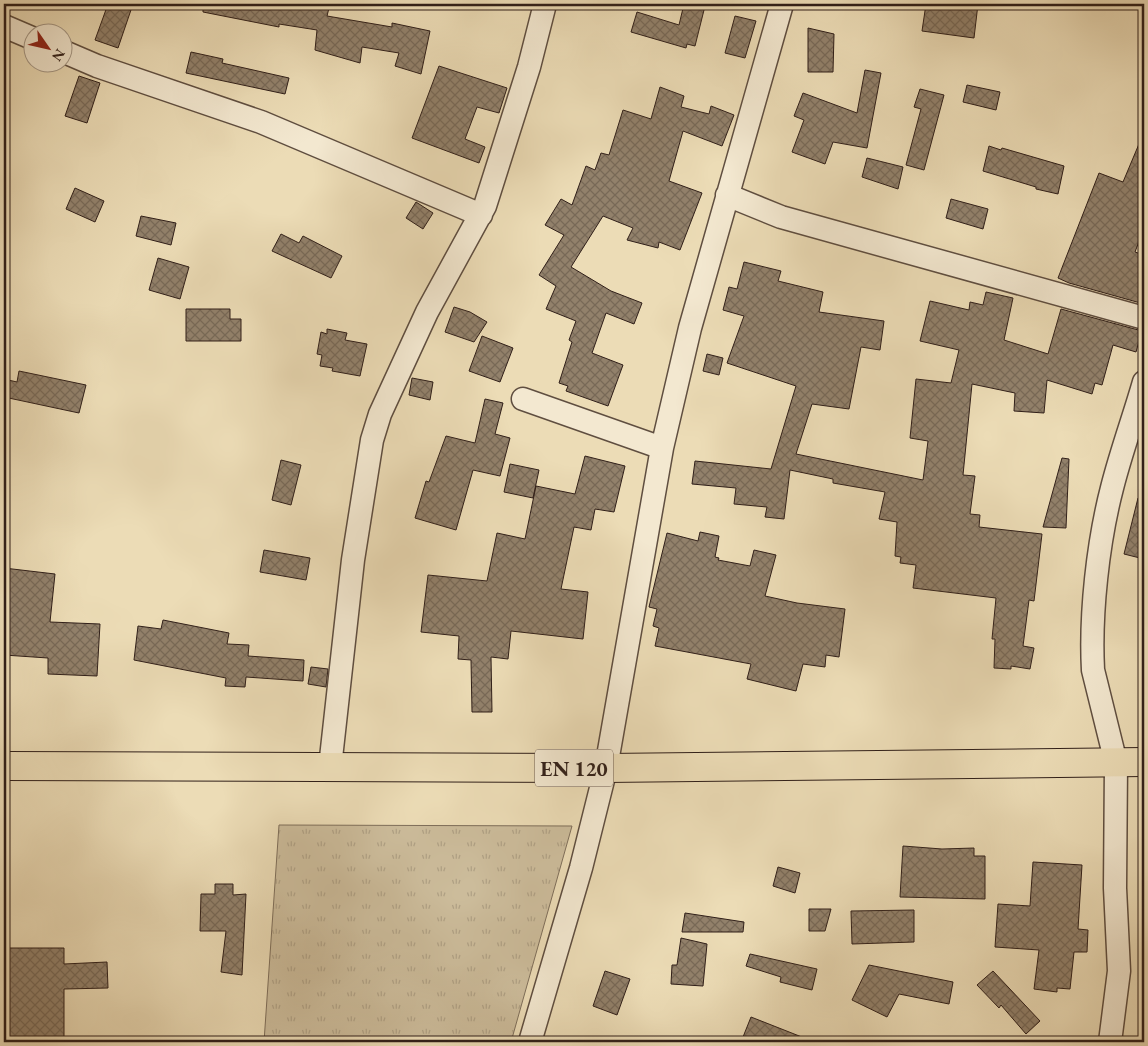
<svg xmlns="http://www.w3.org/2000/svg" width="1148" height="1046" font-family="'EB Garamond',serif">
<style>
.park{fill:url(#park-tufts);stroke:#7e6e5a}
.building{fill:url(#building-cross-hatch);stroke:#301f19}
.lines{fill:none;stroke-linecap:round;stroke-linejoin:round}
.minor-casing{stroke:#5f4e40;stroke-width:25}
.major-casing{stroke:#301f19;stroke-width:30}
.minor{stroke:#f3e8d0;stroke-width:22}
.major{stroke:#ecdcb6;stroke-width:28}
.labels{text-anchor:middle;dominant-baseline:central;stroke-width:4;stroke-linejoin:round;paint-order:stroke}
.shield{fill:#f3e8d0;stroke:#6a5b50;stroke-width:1}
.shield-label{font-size:21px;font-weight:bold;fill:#301f19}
</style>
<defs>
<pattern id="park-tufts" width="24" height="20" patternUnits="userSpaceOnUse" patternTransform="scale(1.25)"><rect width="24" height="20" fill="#ccbc9b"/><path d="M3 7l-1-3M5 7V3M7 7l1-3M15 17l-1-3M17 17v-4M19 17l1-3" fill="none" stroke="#b0a185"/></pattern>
<pattern id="building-cross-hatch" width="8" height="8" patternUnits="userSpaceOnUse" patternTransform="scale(1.25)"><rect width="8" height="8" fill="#92816b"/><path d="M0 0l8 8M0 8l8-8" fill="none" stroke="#786957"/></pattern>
</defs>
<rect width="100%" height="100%" fill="#ecdcb6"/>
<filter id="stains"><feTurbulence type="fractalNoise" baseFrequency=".004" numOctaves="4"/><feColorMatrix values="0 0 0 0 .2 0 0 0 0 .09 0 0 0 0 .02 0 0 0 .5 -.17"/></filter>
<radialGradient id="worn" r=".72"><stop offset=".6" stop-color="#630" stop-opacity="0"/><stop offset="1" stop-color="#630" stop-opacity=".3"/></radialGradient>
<path class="park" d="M279,825L572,826L511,1042H264Z"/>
<path class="building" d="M108,4H133L118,48L95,40Z
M203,4H330L327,16L392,27V23L430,31L421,74L395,66L399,53L362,47L360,63L315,50L317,30L279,24V27L203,12Z
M684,4L705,6L695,46L687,44L686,48L631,32L637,12L679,25Z
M926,4H978L974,38L922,31Z
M735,16L756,21L745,58L725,53Z
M808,28L834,34L833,72H808Z
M191,52L223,59L222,63L289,78L285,94L186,73Z
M439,66L507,88L499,113L477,107L465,139L485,147L479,163L412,138Z
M865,70L881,73L867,148L833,142L825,164L792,152L804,120L794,116L803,93L857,113Z
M79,76L100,83L87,123L65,116Z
M967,85L1000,92L996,110L963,102Z
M660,87L684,96L681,107L709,114L711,106L734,115L722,146L683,131L669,181L702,193L680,250L659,242L658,248L627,240L633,228L603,216L571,267L611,291L642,303L634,324L606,313L592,353L623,365L608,406L566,391L568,386L559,383L572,342L569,340L576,321L546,309L556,286L539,275L564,235L545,225L561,199L572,205L586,166L595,170L601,153L609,155L623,110L651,119Z
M920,89L944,95L924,170L906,165L921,109L914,107Z
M1144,132V228L1135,252L1144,255V304L1069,283L1058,278L1099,173L1123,182Z
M989,146L1001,150L1002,148L1064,166L1058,194L1036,189V187L983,171Z
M867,158L903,167L898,189L862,177Z
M75,188L104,201L95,222L66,209Z
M951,199L988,209L983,229L946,218Z
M416,202L433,213L423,229L406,218Z
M141,216L176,223L171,245L136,236Z
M281,234L299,243L303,236L342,256L331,278L272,251Z
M158,258L189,267L180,299L149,290Z
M744,262L781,271L778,281L823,292L819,312L884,321L880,350L861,347L849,409L812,404L796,454L923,480L928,441L910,438L916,379L951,383L959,350L920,341L930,301L969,310L970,302L983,305L986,292L1013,298L1004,340L1048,354L1061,309L1142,331L1136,352L1113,345L1102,385L1095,383L1092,394L1047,380L1044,413L1014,411L1015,393L972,384L963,475L975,476L970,514L980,515L979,527L1042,534L1034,601L1029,600L1023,646L1034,648L1030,669L1011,666V669L994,668L995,639H992L996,598L913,588L916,565L900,563L901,557L895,556L897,522L879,519L885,492L833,483V479L790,470L784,519L765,517L767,507L734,504L736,488L692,484L695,461L771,469L796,386L727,363L744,316L723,310L729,287L737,289Z
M454,307L470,312L487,322L474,342L445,332Z
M186,309H230V319H241V341H186Z
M327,329L347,333L345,340L367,344L360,376L332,371L333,368L320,366L322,355L317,354L321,332L327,334Z
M482,336L513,348L500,382L469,371Z
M707,354L723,358L719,375L703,371Z
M19,371L86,385L79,413L4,397V379L17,382Z
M412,378L433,382L430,400L409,395Z
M485,399L503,403L495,434L510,438L500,476L473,470L456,530L415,518L426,481L429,482L446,436L475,443Z
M585,456L625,466L614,512L595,509L591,530L574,527L561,589L588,592L583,639L511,631L508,659L491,657L492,712H472L471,660L458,659L459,636L421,632L428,575L487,581L497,533L525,539L536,486L575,494Z
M1062,458L1069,459L1066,528L1043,527Z
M281,460L301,465L291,505L272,500Z
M510,464L539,470L533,498L504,492Z
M1138,498L1144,499V559L1124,554Z
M700,532L719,536L715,557L719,558L718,560L750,566L754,550L776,555L765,596L797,603L845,609L839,657L826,655L825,667L803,664L796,691L747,679L751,664L655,646L659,628L653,626L657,609L649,607L667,533L698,541Z
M264,550L310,558L306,580L260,572Z
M4,568L55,574L50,622L100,624L97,676L48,674V658L4,655Z
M163,620L229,633L227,644L249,645L248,656L304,660L303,681L246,677L245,687L225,686L226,678L134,660L138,626L161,629Z
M311,667L328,669L326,687L308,684Z
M903,846L942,849L974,848V856H985V899L900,897Z
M1033,862L1082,865L1078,929L1088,930L1087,952H1074L1070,989L1057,988V992L1034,989L1039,950L995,947L998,904L1030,906Z
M778,867L800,873L795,893L773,886Z
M215,884H233V895L246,894L242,975L221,972L226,931H200L201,894H215Z
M809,909H831L825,931H809Z
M914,910V942L852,944L851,911Z
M685,913L744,922L743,932H682Z
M681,938L707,944L703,986L671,984L672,965H677Z
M4,948H64V964L107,962L108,988L64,989V1042H4Z
M750,954L817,969L812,990L780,982L781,977L746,966Z
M869,965L953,982L949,1004L899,994L887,1017L852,1000Z
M605,971L630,979L617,1015L593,1006Z
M993,971L1040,1021L1026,1034L1001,1005L999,1008L977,985Z
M751,1017L812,1041V1042H741Z"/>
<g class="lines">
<g class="minor-casing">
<path id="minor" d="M4,26L32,38
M62,51L97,66L261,122L481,215
M727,195L781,217L1144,318
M523,399L662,448
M330,767L353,560L372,440L380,414L427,312L485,206L529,67L545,4
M530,1042L581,868L606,768L662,448L690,328L782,4
M1110,1042L1119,971L1115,888L1116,763L1093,670C1090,614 1098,542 1112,488C1121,452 1134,417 1144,382"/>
</g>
<g class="major-casing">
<path id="major" d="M4,766L606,768L1144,762"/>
</g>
<use href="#minor" class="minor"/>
<use href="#major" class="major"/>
</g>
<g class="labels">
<rect class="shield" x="535" y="749.5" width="78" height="37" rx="4"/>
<g class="shield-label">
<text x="574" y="768">EN 120</text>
</g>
</g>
<rect width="1148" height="1046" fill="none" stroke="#ecdcb6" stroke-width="20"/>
<rect x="5" y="5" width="1138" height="1036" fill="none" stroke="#301f19" stroke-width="2.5"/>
<rect x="10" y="10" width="1128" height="1026" fill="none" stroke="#301f19"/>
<g transform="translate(48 48) rotate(124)"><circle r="24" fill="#f3e8d0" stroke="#a59887"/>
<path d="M0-4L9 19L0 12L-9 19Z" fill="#8f2418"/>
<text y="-8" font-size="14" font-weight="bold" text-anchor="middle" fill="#301f19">N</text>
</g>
<rect width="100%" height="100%" filter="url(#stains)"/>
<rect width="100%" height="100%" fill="url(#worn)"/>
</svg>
